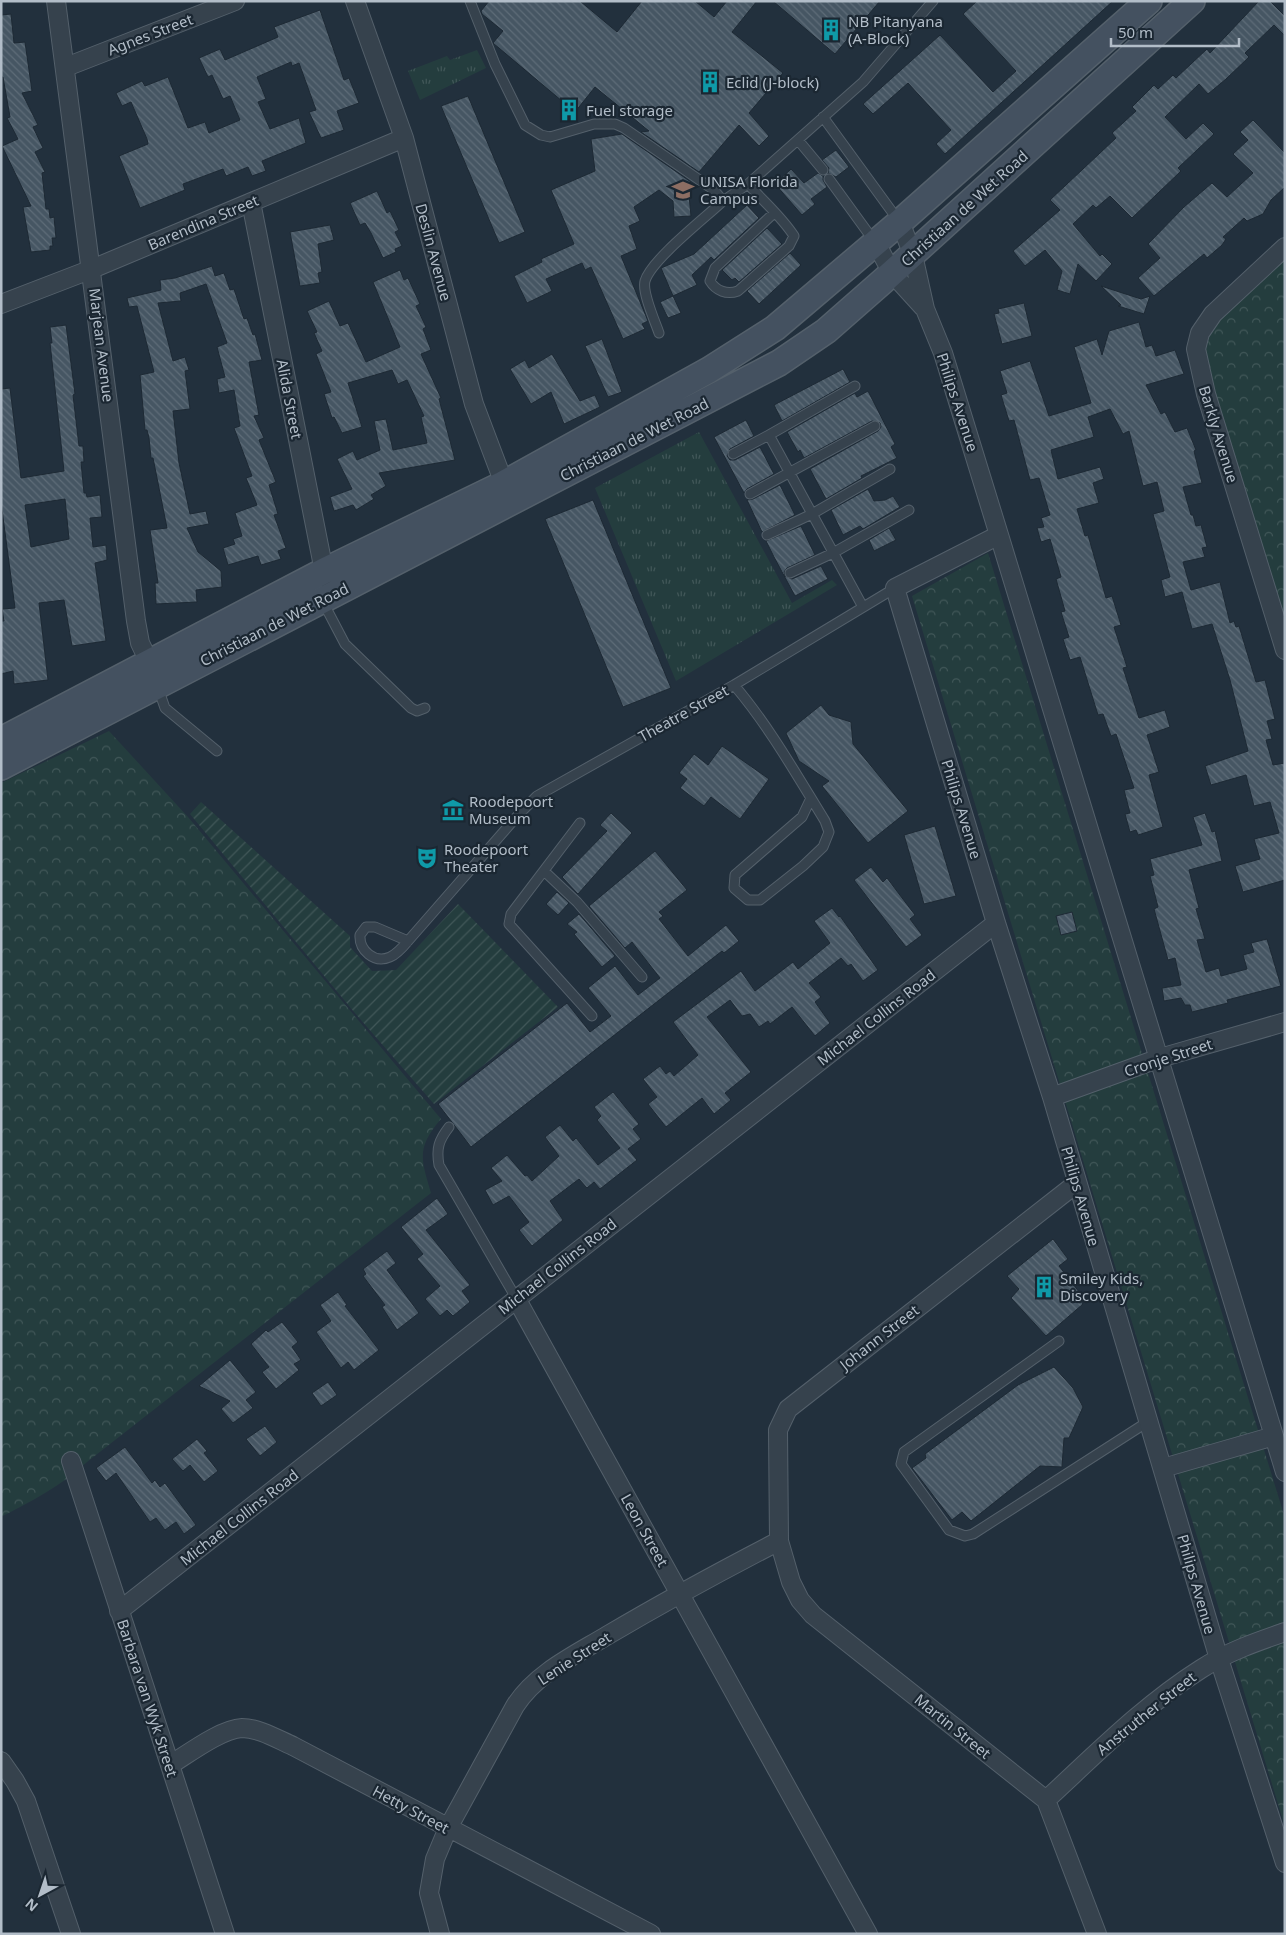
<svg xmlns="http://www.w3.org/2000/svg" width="1286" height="1935" font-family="'Noto Sans',sans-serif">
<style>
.grass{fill:url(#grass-tufts)}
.park{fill:url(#park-crowns)}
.garden{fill:url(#garden-furrows)}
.building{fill:url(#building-back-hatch);stroke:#1d2934;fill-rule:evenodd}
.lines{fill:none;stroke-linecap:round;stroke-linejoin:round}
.lane-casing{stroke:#54606b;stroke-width:11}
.street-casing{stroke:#54606b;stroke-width:20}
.secondary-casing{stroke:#54606b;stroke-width:28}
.lane{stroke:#36424d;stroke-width:9}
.street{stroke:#36424d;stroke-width:18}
.secondary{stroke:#445160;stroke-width:25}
.labels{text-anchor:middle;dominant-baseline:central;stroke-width:4.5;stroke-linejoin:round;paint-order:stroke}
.poi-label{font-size:15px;fill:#b2bdc8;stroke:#1b2732;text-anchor:start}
.street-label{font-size:15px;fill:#b2bdc8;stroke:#1b2732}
</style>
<defs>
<pattern id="grass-tufts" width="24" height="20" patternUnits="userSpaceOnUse" patternTransform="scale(1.25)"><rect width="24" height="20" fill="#243d3e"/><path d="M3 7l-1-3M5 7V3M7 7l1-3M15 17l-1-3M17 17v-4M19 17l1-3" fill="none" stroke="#415758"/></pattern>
<pattern id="park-crowns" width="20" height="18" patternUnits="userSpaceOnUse" patternTransform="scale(1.25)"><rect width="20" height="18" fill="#243d3e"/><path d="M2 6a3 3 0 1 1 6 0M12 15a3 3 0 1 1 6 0" fill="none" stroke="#415758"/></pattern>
<pattern id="garden-furrows" width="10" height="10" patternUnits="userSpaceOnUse" patternTransform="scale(1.25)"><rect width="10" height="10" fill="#243d3e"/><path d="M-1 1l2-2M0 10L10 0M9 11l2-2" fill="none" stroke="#415758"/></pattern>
<pattern id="building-back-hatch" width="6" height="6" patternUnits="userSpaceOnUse" patternTransform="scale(1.25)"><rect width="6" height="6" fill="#465663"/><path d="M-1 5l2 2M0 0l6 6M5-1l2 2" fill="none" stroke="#5e6c78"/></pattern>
</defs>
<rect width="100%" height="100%" fill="#22303d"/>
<path class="grass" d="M477,50L486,68L420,100L408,71L447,56L450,60Z
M699,432L792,603L832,580L837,585L676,681L595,488Z"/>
<path class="park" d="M1285,254V627L1203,359L1206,332Z
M988,553L1285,1518V1827L912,596Z
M109,731L188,817L441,1119C416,1148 421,1159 431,1193L87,1462C61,1486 32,1501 1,1517V783Z"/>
<path class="garden" d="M201,802L350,936V947L372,971L396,970L458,904L558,1007L434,1104L354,1012L190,814Z"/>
<path class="building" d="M489,1H580L617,32L642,1H695L714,17L727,1H757L732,32L783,73L749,113L769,136L759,146L739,125L699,172L641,132L649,131L595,87L575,112L493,43L503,31L482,14L481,11Z
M773,1H880L835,54Z
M977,1H1113L945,154L936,144L951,130L908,83L873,114L863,104L940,35L993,92L1016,71L963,14Z
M1259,1H1270L1285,16V36L1274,25L1245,53L1249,57L1226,79L1208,94L1199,84L1165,117L1186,139L1203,123L1214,134L1178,168L1181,171L1132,218L1110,196L1096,208L1093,205L1073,224L1100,256L1102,254L1112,264L1096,281L1078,264L1070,294L1057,290L1062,271L1045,250L1025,266L1013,251L1060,210L1050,200L1116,138L1112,133L1136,111L1132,107L1154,85L1158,89L1173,75L1176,78L1207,49L1210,53Z
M320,10L344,80L349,78L359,103L337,111L344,130L321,138L309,112L316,110L299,63L292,66L291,62L257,77L266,99L258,102L270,129L299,118L306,143L262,161L266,171L252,176L248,167L226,176L223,169L183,184L185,190L140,208L119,156L148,144L147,139L131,102L122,106L116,93L142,81L145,86L168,77L188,128L205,122L209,133L240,120L230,96L223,99L212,75L208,77L199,58L220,49L225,60L278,37L274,27Z
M11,14L14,43L25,42L32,91L22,93L38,125L33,127L43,148L35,152L45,172L42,173L46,209H49L50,218L54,217L56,238H52L53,246H50V250L31,252L23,207L31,206L2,146L18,139L7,118L10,117L3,77H1V15Z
M468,96L525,232L499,243L441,106Z
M1253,120L1285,153V187L1271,200L1263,214L1247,221L1244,218L1223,237L1226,239L1222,245L1207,258L1204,254L1154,296L1138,278L1160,258L1148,244L1184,207L1212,183L1227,197L1253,173L1233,154L1248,140L1240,132Z
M622,134L691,182L688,185L691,216L674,217L673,201L659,190L634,207L640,221L629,226L637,249L621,256L648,321L642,324L645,329L623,339L591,267L585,270L582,263L546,279L552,291L527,303L514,276L542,262L541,259L574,244L551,190L595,171L591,139Z
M836,150L849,167L836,177L828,173L829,168L822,160Z
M791,169L804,183L818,173L823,176V180L827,187L811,199L815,204L802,215L775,184Z
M377,191L387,213L390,211L399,230L395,232L402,246L395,249L396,252L383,258L371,233L365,223L360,225L350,203Z
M747,205L759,218L714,260L711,257L692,275L697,285L673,296L661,268L694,254Z
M330,225L334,240L318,244L322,272L318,273L320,283L300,286L290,232Z
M767,228L782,244L739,282L735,278L732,280L722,270Z
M790,253L801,265L759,304L747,291Z
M212,266L215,276L224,273L230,290L234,289L244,319L247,318L253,335L255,334L262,360L249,362L259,415L254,416L264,438L259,440L276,482L269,485L278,514L274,515L286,548L278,551L281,559L261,565L258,556L228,565L223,548L235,544L233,539L242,536L235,513L257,505L246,478L252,476L234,428L240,426L234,390L219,393L217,379L225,377L217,347L227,343L206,284L180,293L181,301L158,303L173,361L185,357L189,370L185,371L190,409L173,411L179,463L190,514L206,511L209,524L187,528L198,552L221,571L222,587L196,590L197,602L156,604L155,583H158L150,530L167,528L153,458H151L149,438L147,430H145L140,375L154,372L137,306L129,307L127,298L161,290L160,280L175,278Z
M400,270L404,280L408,278L420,304L416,306L426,327L423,329L431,350L421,354L441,398L439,399L455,460L379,473L386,486L371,495L374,499L356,510L353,505L334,511L330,497L352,489L337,459L353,451L357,460L380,450L374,421L386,419L393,450L427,443L421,417L424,416L407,380L398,384L392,370L348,383L362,427L342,433L334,417L332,418L324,394L331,392L316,354L322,351L314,333L317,332L307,311L329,301L340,326L348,323L366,362L400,347L373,282Z
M1101,286L1141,299L1150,296L1144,314L1118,306L1121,305Z
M673,296L681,313L668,318L660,302Z
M1024,303L1032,336L1002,344L994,314L999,313L998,309Z
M1139,322L1146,347L1152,345L1156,356L1175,350L1184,374L1146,385L1161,414L1165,412L1175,432L1187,428L1196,450L1194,451L1202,483L1183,487L1191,515H1193L1196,526L1201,525L1207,547L1202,548L1205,557L1183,562L1191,590L1220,582L1230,623L1234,621L1236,627L1239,626L1256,682L1265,680L1275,719L1267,721L1272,739L1266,740L1273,765L1285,763V880L1243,892L1235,866L1260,859L1254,839L1279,833L1270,802L1254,806L1246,775L1211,785L1205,766L1248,751L1230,680L1212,624L1192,629L1182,592L1165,597L1161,580L1170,577L1153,514L1164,511L1157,482L1143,486L1129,431L1123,434L1110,409L1088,417L1094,437L1051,450L1058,479L1100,467L1104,479L1093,483L1099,503L1077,509L1085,536L1088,535L1106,598L1112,596L1121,625L1114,627L1127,667L1123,668L1139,718L1165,710L1170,727L1147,735L1159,772L1149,775L1163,827L1138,835L1136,830L1130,832L1125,814L1130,813L1124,790L1134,788L1116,734L1111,736L1103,714L1098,715L1080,657L1070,660L1063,639L1069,637L1061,612L1065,611L1056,579L1061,577L1050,539L1041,542L1037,528L1044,527L1041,518L1050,515L1039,478L1030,480L1014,420L1009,421L1001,395L1007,393L1000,371L1030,361L1049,416L1091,403L1074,347L1097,339L1102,355L1109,331Z
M66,325L75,394L73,395L79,446H83L84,462H81L84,493H86L87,497L100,495L102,517L90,518L93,547L106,545L107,560L95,563L106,641L72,646L64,600L39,603L48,680L14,684L13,671L1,674V621H4L2,609L15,608L1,502V389L10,388L21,478L64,471L50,343H52L50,327ZM65,499L69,539L31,547L25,505Z
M602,339L622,392L608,397L585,346Z
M552,354L580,401L595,395L600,407L564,424L551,392L531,404L510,369L525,360L529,368Z
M843,369L850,382L782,421L774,405Z
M868,391L895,444L891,447L897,458L861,476L862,478L826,499L810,469L878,431L881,427L880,423L872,421L804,458L800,450L798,452L787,432L855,393L857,397Z
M746,420L754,436L730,449L727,456L730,460H735L760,447L774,474L747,489L744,493L714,437Z
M780,485L795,515L762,532L747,500L753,499Z
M868,489L874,501L885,500L893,496L900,507L863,529L860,526L843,535L831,510Z
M593,500L671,688L623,707L545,519Z
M801,526L815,555L787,568L784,572L785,576L792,579L821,566L828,579L795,596L774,557L766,541Z
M889,528L896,540L874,551L869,540Z
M821,705L829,715L851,722L853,744L908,811L868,843L822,786L829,781L799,761L786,733Z
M722,746L769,779L740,819L711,797L704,806L680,788L687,779L679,773L694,754L708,765Z
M611,813L632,833L578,894L562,877L607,831L600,825Z
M1205,813L1212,832L1215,831L1222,861L1189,870L1199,908L1196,909L1205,939L1197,940L1206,972L1219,968L1221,976L1247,969L1243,955L1254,952L1251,943L1267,939L1281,986L1227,1000L1228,1003L1192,1012L1190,1005H1185L1181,998L1164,1001L1162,988L1181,985L1175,958L1168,960L1154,909L1158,907L1150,876L1154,875L1150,859L1202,845L1193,817Z
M935,826L956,896L924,904L904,835Z
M655,851L687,890L659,912L663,916L659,919L688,956L726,925L739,941L724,953L722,951L471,1147L438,1104L567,1003L590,1032L611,1016L588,988L615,966L638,995L660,978L632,942L625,948L589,906Z
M871,867L883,882L887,878L915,915L910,919L922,935L906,947L854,880Z
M557,892L569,903L558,915L546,904Z
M832,908L839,917L840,916L878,970L863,981L851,964L848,966L841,958L809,983L821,997L815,1002L830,1023L815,1036L792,1007L770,1024L768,1021L759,1027L750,1014L742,1016L730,1000L707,1017L751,1072L725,1093L731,1100L714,1114L702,1098L666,1127L648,1104L657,1097L643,1079L660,1066L666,1074L670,1071L674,1076L698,1055L673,1022L741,971L755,991L793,962L798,969L830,943L814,921Z
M1072,912L1077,931L1061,935L1056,916Z
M579,914L615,956L602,967L574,934L577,932L567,924Z
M613,1092L639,1124L633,1129L641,1139L628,1149L637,1160L600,1189L594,1182L587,1188L579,1179L550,1201L563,1220L532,1246L519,1230L529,1222L509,1196L493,1205L485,1190L502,1181L491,1168L507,1155L525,1176L527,1175L532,1181L559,1156L545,1137L560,1125L573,1141L576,1138L598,1165L620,1148L597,1120L601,1116L594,1107Z
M437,1198L448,1214L426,1230L470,1285L462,1291L470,1302L453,1316L447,1310L440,1316L425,1299L440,1286L417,1259L423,1254L401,1227Z
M1053,1239L1068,1259L1059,1266L1080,1293L1077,1295L1083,1304L1046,1336L1011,1298L1019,1289L1007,1276Z
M387,1251L396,1263L387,1270L419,1313L397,1330L382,1307L385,1305L363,1276L366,1274L363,1269Z
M338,1292L347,1305L345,1306L379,1350L354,1370L348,1362L341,1368L316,1332L331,1321L320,1305Z
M282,1322L298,1342L292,1347L301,1360L294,1364L299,1370L276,1389L262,1372L269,1367L251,1344L266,1330L268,1332Z
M230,1360L256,1392L246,1400L253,1408L233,1423L221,1409L230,1401L199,1386Z
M1054,1367L1073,1388L1083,1407L1069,1438H1064L1062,1467L1040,1466L971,1521L962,1512L952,1520L912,1468L926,1458L925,1454L1018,1385Z
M328,1382L337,1395L321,1406L312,1393Z
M265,1426L277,1442L260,1456L246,1439Z
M197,1439L207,1451L204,1453L218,1471L204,1482L190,1465L183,1471L172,1459Z
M125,1447L152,1483L155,1480L160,1487L165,1483L196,1525L184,1534L176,1522L165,1530L156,1518L150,1522L116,1473L106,1481L96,1468Z"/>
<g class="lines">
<g class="lane-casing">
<path id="lane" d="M470,1L495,64L525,125L541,135L550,137L594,124H615L624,128L714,190L723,201L748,184L863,82L933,1
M823,117L898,220
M798,140L823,170
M829,179L874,241
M748,184C763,201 782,217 794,236L789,246L738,291C727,295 716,291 710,281L715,268L774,213
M659,333C655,321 642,293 645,281C651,260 705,218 723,201
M855,386L769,435L863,607
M733,454L769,435
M750,494L875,426
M767,535L812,514L890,469
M790,573L833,553L909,510
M323,602L345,644L411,708L417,711L425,708
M734,685C769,726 796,774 825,821L829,832L823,847L803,866L760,900H748L734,888L735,875L802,817L811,798
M158,688L165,708L217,751
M580,823L511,914L509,924L592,1016
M544,871L577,902L642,977
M408,941L375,927H366L360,935C359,950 374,964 390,957C397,954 403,947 408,941L520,813L537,796L734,685L895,588
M449,1127C439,1140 436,1148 439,1165L516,1298
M1059,1341L904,1452L901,1464L949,1530L965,1536L973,1534L1149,1421"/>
</g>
<g class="street-casing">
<path id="street" d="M56,1L136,621L140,643L154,672
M355,1L404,138L474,404L508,494
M66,67L235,1
M251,202L324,571L329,581
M900,222L913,255L925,309L943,353L999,535L1285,1472
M876,243L892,273L923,307
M1285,247L1213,314L1200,333L1196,349L1206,394L1285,650
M1,304L92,269L404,138
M999,535L895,588L996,923L1052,1097L1219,1659L1285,1863
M1052,1097L1160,1058L1285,1022
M1077,1183L788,1409L778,1430L779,1541L791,1582L800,1600L813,1615L1046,1800L1097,1934
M516,1298L868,1934
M71,1461L225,1934
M1163,1468L1274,1436
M119,1611L996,923
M1,1761L15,1781L26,1801L71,1934
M170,1765C188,1754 221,1729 242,1728C259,1728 277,1739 293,1746L651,1934
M1046,1800C1095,1755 1144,1705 1201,1669C1227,1652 1256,1642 1285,1632
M440,1934L429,1893L435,1859L448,1828L515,1706C536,1673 575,1655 608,1635C664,1602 721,1571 779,1541"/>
</g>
<g class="secondary-casing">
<path id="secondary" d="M1,740L324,571L503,484L709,370L775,328L900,222L1149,1
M1,767L779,363L826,331L883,281L1192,1"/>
</g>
<use href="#lane" class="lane"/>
<use href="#street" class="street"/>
<use href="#secondary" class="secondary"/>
</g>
<defs>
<g id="building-bare" transform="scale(1.725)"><path d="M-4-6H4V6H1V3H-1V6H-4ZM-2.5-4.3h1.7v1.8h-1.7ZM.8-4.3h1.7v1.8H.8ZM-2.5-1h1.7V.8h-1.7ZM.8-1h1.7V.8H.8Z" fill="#0f9aa8" stroke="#1b2732" stroke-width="2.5" paint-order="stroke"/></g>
<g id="university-bare" transform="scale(1.725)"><path d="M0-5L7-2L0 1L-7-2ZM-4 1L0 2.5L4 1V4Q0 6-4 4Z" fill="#8d6e63" stroke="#1b2732" stroke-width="2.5" paint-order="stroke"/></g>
<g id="museum-bare" transform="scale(1.725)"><path d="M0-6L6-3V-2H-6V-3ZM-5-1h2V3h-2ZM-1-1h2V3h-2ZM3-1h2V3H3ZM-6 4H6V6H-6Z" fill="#0f9aa8" stroke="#1b2732" stroke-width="2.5" paint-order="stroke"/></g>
<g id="theatre-bare" transform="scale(1.725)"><path d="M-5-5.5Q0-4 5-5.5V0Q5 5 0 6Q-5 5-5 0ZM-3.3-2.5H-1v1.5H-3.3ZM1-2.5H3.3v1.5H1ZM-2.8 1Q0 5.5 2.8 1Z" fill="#0f9aa8" stroke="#1b2732" stroke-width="2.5" paint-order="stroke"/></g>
</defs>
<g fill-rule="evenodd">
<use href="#building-bare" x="831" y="30"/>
<use href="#building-bare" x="710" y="82"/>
<use href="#building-bare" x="569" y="110"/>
<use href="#university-bare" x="683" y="190"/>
<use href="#museum-bare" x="453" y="810"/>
<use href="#theatre-bare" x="427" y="858"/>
<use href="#building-bare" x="1044" y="1287"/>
</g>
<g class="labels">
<g class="poi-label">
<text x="848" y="21">NB Pitanyana<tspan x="848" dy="17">(A-Block)</tspan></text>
<text x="726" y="82">Eclid (J-block)</text>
<text x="586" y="110">Fuel storage</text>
<text x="700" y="181">UNISA Florida<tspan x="700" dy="17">Campus</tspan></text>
<text x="469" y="801">Roodepoort<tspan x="469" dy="17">Museum</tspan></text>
<text x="444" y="849">Roodepoort<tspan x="444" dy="17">Theater</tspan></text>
<text x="1060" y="1278">Smiley Kids,<tspan x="1060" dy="17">Discovery</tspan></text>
</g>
<g class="street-label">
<text transform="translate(150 34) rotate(-21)">Agnes Street</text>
<text transform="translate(964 208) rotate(-42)">Christiaan de Wet Road</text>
<text transform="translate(203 222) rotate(-23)">Barendina Street</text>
<text transform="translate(434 252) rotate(75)">Deslin Avenue</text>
<text transform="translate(102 345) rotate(83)">Marjean Avenue</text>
<text transform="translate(290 399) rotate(79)">Alida Street</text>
<text transform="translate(958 402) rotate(72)">Philips Avenue</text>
<text transform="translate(1219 434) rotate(73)">Barkly Avenue</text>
<text transform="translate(634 439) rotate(-27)">Christiaan de Wet Road</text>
<text transform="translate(274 624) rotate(-27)">Christiaan de Wet Road</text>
<text transform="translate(683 713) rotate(-29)">Theatre Street</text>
<text transform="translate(962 809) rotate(73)">Philips Avenue</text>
<text transform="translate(876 1017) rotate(-38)">Michael Collins Road</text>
<text transform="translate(1168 1057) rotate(-18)">Cronje Street</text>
<text transform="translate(1081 1196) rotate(74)">Philips Avenue</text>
<text transform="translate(557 1266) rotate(-38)">Michael Collins Road</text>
<text transform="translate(879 1337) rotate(-38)">Johann Street</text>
<text transform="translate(239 1517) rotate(-38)">Michael Collins Road</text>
<text transform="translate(645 1530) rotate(61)">Leon Street</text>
<text transform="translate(1197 1584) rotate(74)">Philips Avenue</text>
<text transform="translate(574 1658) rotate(-33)">Lenie Street</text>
<text transform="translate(148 1698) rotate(72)">Barbara van Wyk Street</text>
<text transform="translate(1146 1713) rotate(-39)">Anstruther Street</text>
<text transform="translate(953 1726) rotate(39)">Martin Street</text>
<text transform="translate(411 1809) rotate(28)">Hetty Street</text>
</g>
</g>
<rect width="1286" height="1935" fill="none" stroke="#b2bdc8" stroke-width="5"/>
<g transform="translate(40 1895) rotate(220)" stroke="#1b2732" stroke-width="4" paint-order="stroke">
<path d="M0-4L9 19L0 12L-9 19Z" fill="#b2bdc8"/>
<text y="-8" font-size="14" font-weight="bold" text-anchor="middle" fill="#b2bdc8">N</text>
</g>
<path d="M1111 38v8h128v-8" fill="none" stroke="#b2bdc8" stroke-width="2.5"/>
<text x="1118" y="38" font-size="15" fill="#b2bdc8" stroke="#1b2732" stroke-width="4" paint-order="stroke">50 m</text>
</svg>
